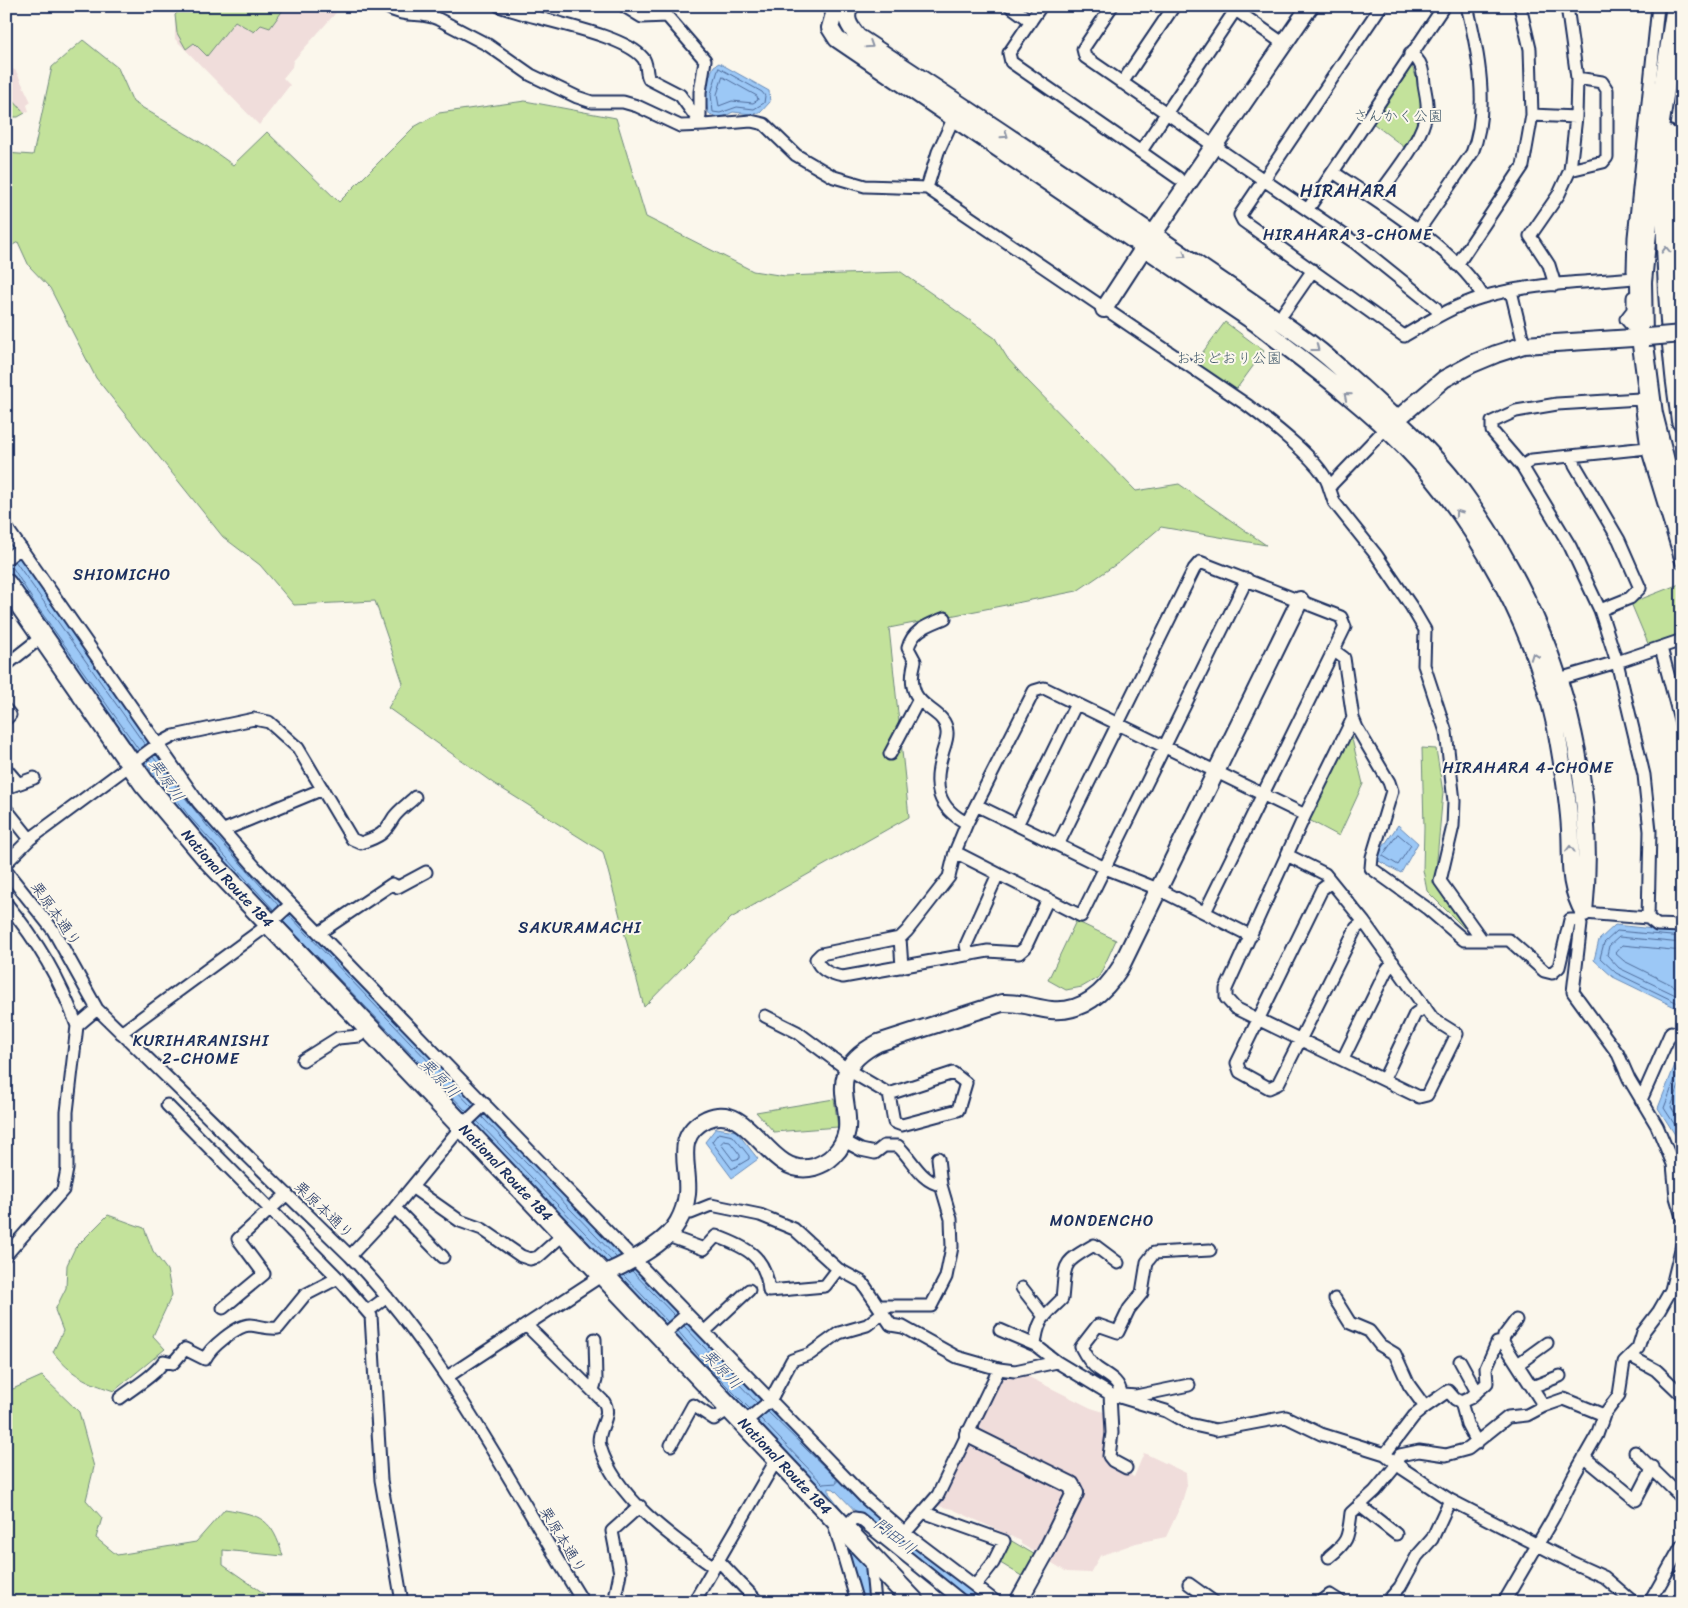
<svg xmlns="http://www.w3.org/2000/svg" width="1688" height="1608" font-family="Sriracha,'Klee One',sans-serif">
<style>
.built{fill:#f0dddb}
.green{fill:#c3e29b;stroke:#6f887c}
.water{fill:#9cc8f6;stroke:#688bb9}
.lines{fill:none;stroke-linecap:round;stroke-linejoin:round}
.shore{stroke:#4f6c9b;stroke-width:1}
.street-casing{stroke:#1b2f5e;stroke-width:15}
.secondary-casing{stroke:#1b2f5e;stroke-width:20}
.highway-casing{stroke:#1b2f5e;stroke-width:24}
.street{stroke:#fbf7ec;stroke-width:11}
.secondary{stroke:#fbf7ec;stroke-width:16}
.highway{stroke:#fbf7ec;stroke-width:20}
.secondary-bridge-casing{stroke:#1b2f5e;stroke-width:20;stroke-linecap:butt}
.secondary-bridge{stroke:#fbf7ec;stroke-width:16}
.oneway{stroke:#8b93a5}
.labels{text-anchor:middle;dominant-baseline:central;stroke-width:4;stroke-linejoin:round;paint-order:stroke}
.park-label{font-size:15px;fill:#455c6d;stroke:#fbf7ec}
.street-label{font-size:15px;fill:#1b2f5e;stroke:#fbf7ec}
.neighbourhood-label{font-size:16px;letter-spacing:1px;fill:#1b2f5e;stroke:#fbf7ec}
.water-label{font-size:16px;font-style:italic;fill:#3b5584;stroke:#fbf7ec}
.quarter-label{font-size:18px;letter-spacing:1px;fill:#1b2f5e;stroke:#fbf7ec}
</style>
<rect width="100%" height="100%" fill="#fbf7ec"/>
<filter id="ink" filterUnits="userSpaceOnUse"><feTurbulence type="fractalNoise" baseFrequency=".02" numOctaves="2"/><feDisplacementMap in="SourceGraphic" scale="10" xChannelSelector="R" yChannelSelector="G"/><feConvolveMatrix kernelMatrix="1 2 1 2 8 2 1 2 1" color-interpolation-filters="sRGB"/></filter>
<g filter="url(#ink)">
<path class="built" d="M180,6H342L293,61L292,67L283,78L290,85L259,125L175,39V15Z
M6,65L16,71L31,102L27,105L29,111L13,118L6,117Z
M999,1374L1025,1375L1091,1408L1107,1413V1456L1129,1472L1132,1476L1134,1477L1144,1453L1186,1473L1187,1485L1181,1505L1166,1537L1136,1543L1100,1556L1090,1573L1067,1572L1021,1544V1541L952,1509L934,1505Z"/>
<path class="green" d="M184,6H286L270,28L261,25L254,32L235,21L207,56L194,43L186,49L177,33L175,15Z
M83,40L118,68L133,102L205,145L233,165L267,132L339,202L414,127L439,113L525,101L616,118L646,217L753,271L785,276L901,272L995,338L1008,359L1027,380L1136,491L1179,484L1266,545L1161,527L1121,561L1077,591L889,628L909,817L731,918L644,1007L603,852L493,783L388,708L403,683L375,601L294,605L260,565L223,537L96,378L50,288L29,266L18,242L6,249V153L33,155L52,67Z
M1409,59L1419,84L1422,117L1404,147L1370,121Z
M6,93L25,113L18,117H6Z
M1225,322L1264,351L1235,391L1194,364Z
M1682,583V636L1649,646L1631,603Z
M1351,735L1363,784L1339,836L1309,820Z
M1422,748L1436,749L1443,792L1435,881L1462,920L1464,928L1427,891L1423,870L1424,827Z
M1076,921L1116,940L1099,977L1082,987L1066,990L1048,980Z
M834,1099L838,1127L774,1132L756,1112Z
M108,1215L144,1228L153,1251L167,1270L172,1295L153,1336L165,1349L114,1391C86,1382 71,1375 53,1352L63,1331L55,1310L66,1288L67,1265L75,1248Z
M42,1376L79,1412L94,1467L86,1500L102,1518L96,1538L117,1555L196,1542L225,1509C262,1515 272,1519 283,1556L223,1550V1565L272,1599L267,1602H6V1392Z
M1010,1540L1037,1556L1025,1578L997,1561Z"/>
<path class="water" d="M719,63L769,91L770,102L760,113L752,114L733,112L721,118L710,115C702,102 707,79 714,66Z
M6,538L139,729L185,790L422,1047L710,1345L762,1402L991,1602H969L863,1519L834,1489L829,1488V1493L848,1517H845L866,1567L872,1602H861L849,1549L831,1500L756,1420L705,1372L672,1333L622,1282L606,1262L601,1259L234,874L183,815L28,602L6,568Z
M1398,825L1418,843L1401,873L1375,859Z
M1615,925L1682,932L1681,1010L1613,977L1594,960L1599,940Z
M1682,1047V1155L1681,1144L1658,1108Z
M716,1128L736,1131L758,1159L732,1178L705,1142Z"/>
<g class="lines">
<path class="shore" d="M719,68L762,92L765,96L764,103L754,109L737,107L720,113L713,112L711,94Z
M723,77L757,96L758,100L753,103L732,101L719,106L717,95Z
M15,561L145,745
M7,566L13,568L34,602L139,750
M153,757L208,827L279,906
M148,760L188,815L274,910
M1398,834L1411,845L1398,865L1383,856Z
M289,915L472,1107
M283,921L467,1112
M1682,937L1617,931L1604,943L1600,958L1616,973L1682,1005
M1682,943L1619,937L1609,946L1607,955L1619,968L1682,998
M1682,951L1622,945L1615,953L1624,961L1682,990
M1682,1061L1664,1108L1682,1136
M1682,1078L1671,1107L1682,1125
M482,1117L617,1258
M477,1121L611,1260
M719,1133L733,1136L749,1156V1159L732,1169L712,1142Z
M724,1141L730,1142L740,1155V1158L733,1160L721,1144Z
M632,1271L675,1316
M623,1275L668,1322
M684,1326L757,1403
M678,1331L709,1368L750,1409
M760,1418L823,1484L837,1483V1479L768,1412"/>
<g class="street-casing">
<path id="street" d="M385,6C406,19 419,11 438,19L488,45L531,75L577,97L592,102H623L637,106L680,126L704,125
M499,6C532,19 623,33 643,58C648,64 645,72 649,79L680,95L698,120L704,125L751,121L764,124L796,155L834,177L865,186L927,188
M624,6L642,17L667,16L705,60L700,92V116L698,120
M1010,6L1031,21
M1041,6L1009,53L1011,62L1138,150L1143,148L1238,6
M1112,6L1083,49L1085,57L1354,242L1436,308L1438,315
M1230,6L1284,44
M1381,6L1240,215L1243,221L1404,336C1429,321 1455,305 1483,297C1531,283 1584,283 1633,278
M1122,83L1174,6
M1532,115L1576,117
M954,117L938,152L927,188L1247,405C1268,421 1324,463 1329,487
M1138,150L1178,178
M1570,170L1603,162L1607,157V90L1602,82L1577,78
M1333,172C1376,201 1460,252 1483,297
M1375,200C1392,175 1423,141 1427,110C1428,102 1425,92 1424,84C1423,71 1422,60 1410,54
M1308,209L1444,6
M1418,231L1472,153C1490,110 1478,50 1467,6
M1457,265L1523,166L1532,115L1530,49L1520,6
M1633,271L1634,237L1658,6
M1555,285L1549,265L1530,236L1559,194L1570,170L1576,117L1577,78L1567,6
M1511,291L1524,345
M1633,297V310L1626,319L1641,336
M1284,312L1313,270
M1640,399L1557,404L1516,411L1492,422V431L1522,466L1570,546L1600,610L1617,662L1644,775L1650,831L1648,918
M1641,403L1647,448L1682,563
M1385,429L1329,487L1334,502L1377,556L1411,606L1425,630L1424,665L1446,732L1454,801L1453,826L1440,881L1482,940
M1572,456L1575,465L1619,540L1640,588L1630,598L1600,610
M1522,466L1532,460L1647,448
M6,527L198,802L255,867L866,1499L905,1533L996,1602
M6,559L21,548
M945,618C929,625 913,629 908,648L915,661C901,712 945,704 947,732C948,739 943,749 942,755C933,786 937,808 967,823
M1661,648L1682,727
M6,665L43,636
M1552,681L1617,662L1682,640
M6,710L10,715L6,719
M1353,718L1357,728L1389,782L1392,791L1372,857L1371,868L1428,909L1464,940H1509L1544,971L1552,973L1559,967L1570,920H1576L1581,924L1573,992L1618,1054L1629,1079L1657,1126L1673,1164L1676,1197L1682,1217
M890,754L919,699
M6,769L18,783
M6,788L34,778
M976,805L1105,868L1158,889L1251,936
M6,809L30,839
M1017,825L1076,704
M224,830L323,789
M1058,845L1194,569L1200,562L1341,617L1345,627L1205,912
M955,852L1081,916L1247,579
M1287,855L1325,874L1364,922L1433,1019L1457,1034L1427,1095L1419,1097L1235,1008L1226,998V989L1305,815L1353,718L1344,658L1333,650
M6,863L30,839L157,745L174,736L254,719L269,722L298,748L352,839L361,843C381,836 384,834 394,817C399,810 409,803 415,797
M6,871L53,930L97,1009L350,1256C447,1356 510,1484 583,1602
M1331,882L1322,889L1237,1063L1240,1072L1269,1088L1278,1084L1356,928L1364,922
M1048,899L1025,948L1019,953L988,951L843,977C831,975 820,971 816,959L821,954L900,938L907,931L949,877L955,852L967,823L1034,691L1044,688L1305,815
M6,903C38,942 60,979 77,1026
M1584,913L1648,918L1657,925L1682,926
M319,933L392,884L398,887L426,872
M900,938L902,967
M968,955L966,945L998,874
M765,1016L797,1032L848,1070L889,1094L953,1073L966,1083L958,1110L902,1125L894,1122L889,1094
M121,1033L268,925L291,904
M1343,1059L1386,971L1393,962
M303,1060L338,1038L359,1036L369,1028
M1384,1079L1415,1014L1425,1007
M1641,1100L1671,1032L1682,1036
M167,1105L338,1278L371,1316L381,1480L402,1602
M844,1141L861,1150L875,1153L884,1146H898C913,1160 920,1181 941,1185
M411,1188L416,1190L460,1221L482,1229L521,1256L530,1259L538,1257L565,1233
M395,1208L443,1257
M682,1211L691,1213L711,1205L760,1215L794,1229L838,1269L862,1282L891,1325L903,1327L957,1357L999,1369L1015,1371L1057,1362L1110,1394L1166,1411L1189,1424L1216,1430L1286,1417L1321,1434L1385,1454L1403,1469L1450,1500L1571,1562L1604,1577L1633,1602
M668,1236L704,1249L716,1236C746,1247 766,1256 769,1291L825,1286L838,1269
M6,1255L63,1190L67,1169V1112L77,1026L97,1009
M350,1256L393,1210L462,1126L485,1104
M1022,1288L1043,1315
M1335,1299L1350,1323L1369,1331L1380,1345L1395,1354L1409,1385L1425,1407L1414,1416L1385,1454
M880,1306H931L946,1277L952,1247L951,1219L941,1185L938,1158
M223,1308L264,1274L238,1239L287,1194
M368,1311L387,1297
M526,1325L604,1402C613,1417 595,1431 600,1446C615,1497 672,1538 714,1567
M1000,1330L1035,1345
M705,1331L749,1290
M661,1337L687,1314
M1503,1342L1504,1336L1516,1320
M1630,1356L1656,1370L1680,1393
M1460,1361L1477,1392
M1057,1362L1035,1345C1038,1318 1044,1317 1062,1299C1066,1262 1061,1264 1094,1245L1118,1263
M1518,1364L1547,1343
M447,1377L604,1274
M1532,1387L1560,1376
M593,1390L596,1380L595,1339
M1110,1394L1112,1433L1109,1456L1113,1461L1126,1468
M1121,1394C1120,1381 1108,1376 1098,1369C1092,1365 1085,1355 1081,1347L1098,1325L1118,1332L1129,1309L1142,1293L1147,1262L1154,1253L1210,1250
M1124,1395L1136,1396L1189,1385
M120,1398C134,1387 154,1376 164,1361L173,1363L185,1349L205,1359C210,1348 237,1325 250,1325C260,1326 268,1329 278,1328L305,1295L338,1278
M1461,1402L1467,1424L1477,1443
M1425,1407L1448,1391L1455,1399L1461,1402L1470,1398L1487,1383L1486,1368L1497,1343L1503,1342L1544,1406
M745,1422L770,1401L792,1360L810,1354L839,1333L867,1325L882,1313
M671,1445L693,1405L714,1419L731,1408
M1635,1452L1682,1498
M1584,1457L1636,1500L1653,1467
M1359,1505L1396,1534
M923,1512L1004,1541L993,1563L975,1586
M834,1524L857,1602
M844,1528L854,1518L860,1519L963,1602
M905,1533L938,1495L999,1369
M1329,1557C1349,1541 1348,1537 1351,1513L1375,1491L1394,1468L1400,1455L1419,1451L1446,1455L1468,1449L1508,1417L1527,1415L1544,1406L1564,1399L1604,1415
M871,1559L875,1602
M718,1560L758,1602
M1189,1584L1214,1602
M622,1602L616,1593L620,1573L612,1531L640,1506
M694,1602L778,1457
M1321,1602L1330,1595L1341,1602
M1387,1602L1400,1587L1417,1556L1432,1539L1450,1500
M1504,1602L1553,1518L1573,1477L1597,1435L1604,1415L1619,1395L1624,1362L1638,1348L1643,1332L1659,1311L1671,1290L1682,1245
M1650,1602L1682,1545"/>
</g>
<g class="secondary-casing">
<path id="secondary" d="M839,6L834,14L830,28L837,39L1257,324C1307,363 1361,402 1405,447C1476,520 1535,628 1556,728C1562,761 1568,795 1570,829C1572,861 1567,883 1584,913
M850,6C843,19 850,27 858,37C963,106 1067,175 1170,246C1219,280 1269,312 1315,347C1331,359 1346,374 1361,387C1399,422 1440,458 1469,501C1554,623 1599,764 1584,913
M1104,309L1143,249L1310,6
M1389,426L1444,379L1472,364L1496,354L1524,345L1648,337
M604,1274C626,1264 666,1244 678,1222C682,1215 686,1203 687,1194C690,1166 672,1136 707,1119C752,1099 767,1180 814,1167C822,1164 827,1162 833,1156C873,1117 809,1079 878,1043L1002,1003C1020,1002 1034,1008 1051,1010C1082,1013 1105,992 1120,968L1300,600
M968,1434L1071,1485L1075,1493L1048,1548L1018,1602"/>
</g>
<g class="highway-casing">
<g id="highway">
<path d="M1677,6L1654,154L1641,282L1642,337L1652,414L1682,531"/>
<path d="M1668,136C1664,232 1668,326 1682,421"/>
<path d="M1682,153L1680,228L1682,284"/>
<path id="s1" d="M6,584L144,783L208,859L914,1602"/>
<path d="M1670,1602L1682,1581"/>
</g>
</g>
<use href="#street" class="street"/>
<use href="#secondary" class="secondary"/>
<use href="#highway" class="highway"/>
<g class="secondary-bridge-casing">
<path id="secondary-bridge" d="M1648,337L1682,334"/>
</g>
<use href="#secondary-bridge" class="secondary-bridge"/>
</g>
<defs><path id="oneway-chevron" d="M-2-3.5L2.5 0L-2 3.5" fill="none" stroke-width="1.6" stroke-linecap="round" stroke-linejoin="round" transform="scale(1.25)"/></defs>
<g class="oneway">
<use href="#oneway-chevron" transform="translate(870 45) rotate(33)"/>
<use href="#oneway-chevron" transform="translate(1005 135) rotate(34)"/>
<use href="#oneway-chevron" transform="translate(1666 250) rotate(-92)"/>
<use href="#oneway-chevron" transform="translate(1183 255) rotate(35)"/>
<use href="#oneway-chevron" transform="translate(1316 348) rotate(38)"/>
<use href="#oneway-chevron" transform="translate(1347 396) rotate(-140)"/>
<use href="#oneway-chevron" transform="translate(1458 513) rotate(-125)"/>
<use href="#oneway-chevron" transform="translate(1534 656) rotate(-110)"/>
<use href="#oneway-chevron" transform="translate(1570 849) rotate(-90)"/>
</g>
</g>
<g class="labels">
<g class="park-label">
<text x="1398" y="116">さんかく公園</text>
<text x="1229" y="358">おおどおり公園</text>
</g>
<g class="street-label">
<text stroke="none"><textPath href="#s1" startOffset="369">National Route 184</textPath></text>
<text transform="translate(56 914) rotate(55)">栗原本通り</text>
<text stroke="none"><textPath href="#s1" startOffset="774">National Route 184</textPath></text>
<text transform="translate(324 1210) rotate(44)">栗原本通り</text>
<text stroke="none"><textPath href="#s1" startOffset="1179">National Route 184</textPath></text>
<text transform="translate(563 1540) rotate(59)">栗原本通り</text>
</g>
<g class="neighbourhood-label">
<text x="1348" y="234">HIRAHARA 3-CHOME</text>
<text x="122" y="574">SHIOMICHO</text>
<text x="1528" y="767">HIRAHARA 4-CHOME</text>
<text x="580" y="927">SAKURAMACHI</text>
<text x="201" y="1040">KURIHARANISHI<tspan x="201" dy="18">2-CHOME</tspan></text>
<text x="1102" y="1220">MONDENCHO</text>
</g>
<g class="water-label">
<text transform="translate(167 780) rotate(55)">栗原川</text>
<text transform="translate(440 1078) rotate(46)">栗原川</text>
<text transform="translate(722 1369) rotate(46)">栗原川</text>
<text transform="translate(895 1536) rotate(38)">門田川</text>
</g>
<g class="quarter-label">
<text x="1349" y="191">HIRAHARA</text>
</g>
</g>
<rect width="1688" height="1608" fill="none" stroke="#fbf7ec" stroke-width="25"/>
<rect x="12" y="12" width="1663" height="1583" fill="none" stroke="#1b2f5e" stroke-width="2" filter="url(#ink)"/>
</svg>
